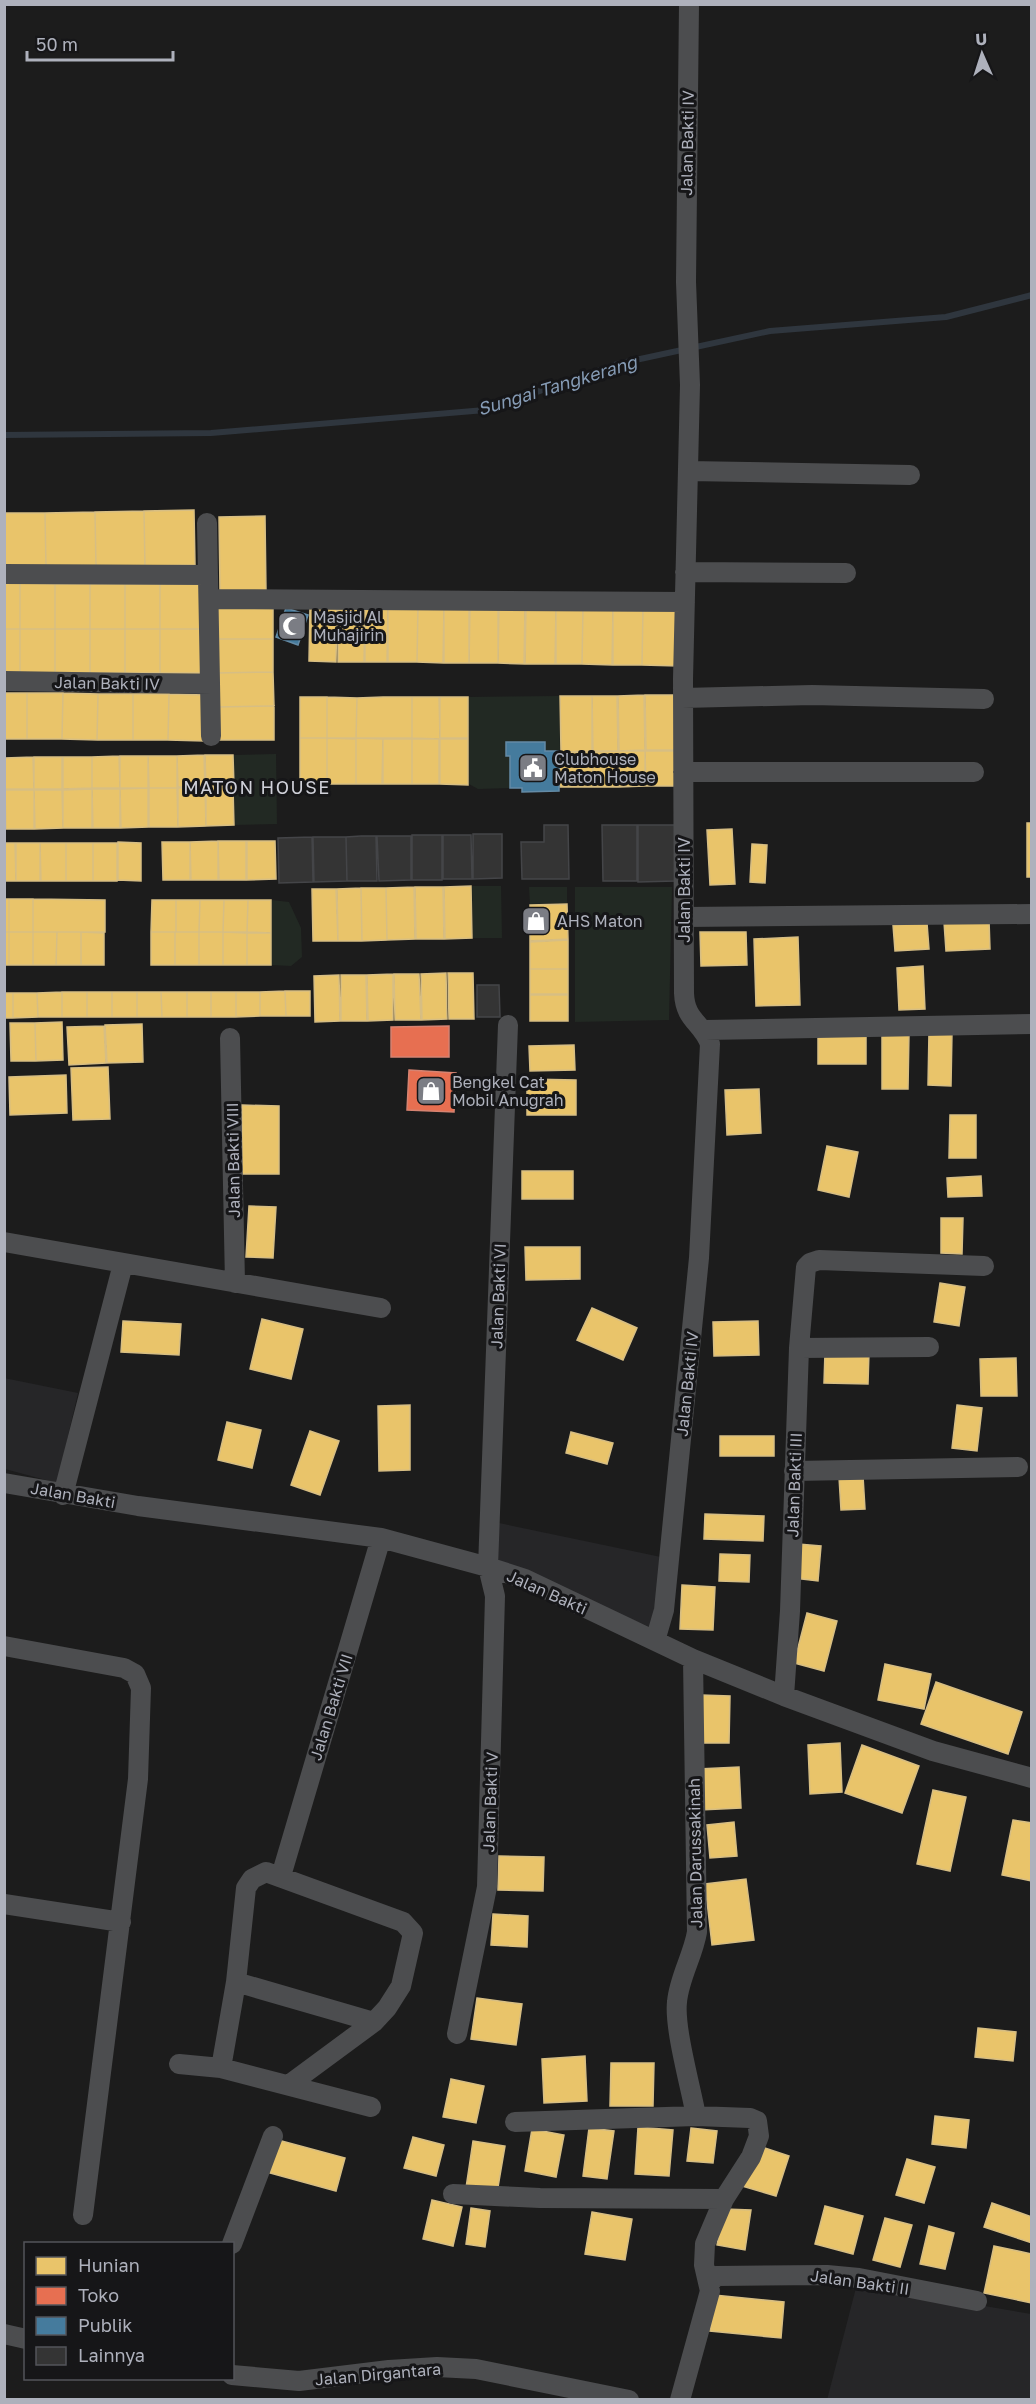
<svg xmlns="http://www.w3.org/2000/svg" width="1036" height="2404" font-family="'Golos Text',sans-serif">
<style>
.built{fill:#262628}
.green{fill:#222923}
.homes{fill:#e9c46a;stroke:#d7be83;stroke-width:1.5}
.shops{fill:#e76f51;stroke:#d68371;stroke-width:1.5}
.public{fill:#457b9d;stroke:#648ba6;stroke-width:1.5}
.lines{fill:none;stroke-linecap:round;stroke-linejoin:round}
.stream{stroke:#2f363e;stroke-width:6}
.building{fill:#343434;stroke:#444548;stroke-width:1.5}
.minor{stroke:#4c4d4f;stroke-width:20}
.labels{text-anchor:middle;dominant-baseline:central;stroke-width:6;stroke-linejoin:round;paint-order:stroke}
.street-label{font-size:16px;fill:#aeb1bc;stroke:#161618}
.poi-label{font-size:16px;fill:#aeb1bc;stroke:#161618;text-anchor:start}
.water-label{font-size:18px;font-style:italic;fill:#869cb6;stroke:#161618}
.neighbourhood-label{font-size:18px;letter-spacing:1.5px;fill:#cfd0d8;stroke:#161618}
</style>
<rect width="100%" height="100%" fill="#1c1c1c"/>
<path class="built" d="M4,1378L78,1393L57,1483L5,1469Z
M499,1523L661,1557L652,1628L496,1562Z
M857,2284L1031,2314V2399L827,2400Z"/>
<path class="green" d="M559,696L560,751H545L544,742H506L510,756V788L478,789L469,784L468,697Z
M276,754L277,824L235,825L233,755Z
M472,886H501L502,938H473Z
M529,887H567V903L530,904Z
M575,887H672L669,1020L575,1022Z
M272,900L289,902L301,928L302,957L291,966L271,965Z"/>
<path class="homes" d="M194,510L195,565L145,566L144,511Z
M144,511L145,566L96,567L95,512Z
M95,512L96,567H46L45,513Z
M4,513H45L46,567L4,568Z
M265,516L266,591H220L219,517Z
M4,583H20V629H4Z
M20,583L55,584V629H20Z
M55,584H90V629H55Z
M90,584H125V629H90Z
M125,584H160V629H125Z
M160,584H202V629H160Z
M215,605H273V639H215Z
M310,606H337L336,662L309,661Z
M338,606H365L364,662H338Z
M365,606H388L387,662H365Z
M388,606H418L417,662H388Z
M418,606L444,607L443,663L417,662Z
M444,607H469V663H444Z
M470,607H498V663H469Z
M499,607H525L524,664L498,663Z
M526,607L556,608L555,664H525Z
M556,608H583L582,664H556Z
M583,608H613L612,665L582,664Z
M613,608H643L642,665H613Z
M643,608H678V666L642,665Z
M4,629H20V673H4Z
M20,629H55V673H20Z
M55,629H90V673H55Z
M90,629H125V673H90Z
M125,629H160V673H125Z
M160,629H202V673H160Z
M215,639H273V672L216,673Z
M273,672L274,706L216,707V673Z
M4,693H27V739H4Z
M27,693H63L62,739H27Z
M63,693L98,694L97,740L62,739Z
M98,694H133V740H97Z
M133,694H169L168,740H133Z
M169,694L204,695V741L168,740Z
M644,695L645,750L619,751L618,696Z
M645,695H676L677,750H646Z
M560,696H592V751L561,752Z
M592,696H617L618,751H593Z
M300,697H327V738H300Z
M327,697L357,698L356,738H327Z
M383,697H412V738H356L357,698Z
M412,697H439L440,739L412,738Z
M440,697H468V738H440Z
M274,706V740H216V707Z
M300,738H327V784H300Z
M327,738L356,739V784H327Z
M356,738L383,739L382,784H356Z
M383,739H412V784H383Z
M412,739H439V784H412Z
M440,739H468V785L440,784Z
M619,751H645V786L619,787Z
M619,751V787H593V752Z
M645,751H676L677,786H646Z
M560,752H592L593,787H560Z
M204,755L205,787H178L177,756Z
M205,755H233L234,786L206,787Z
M119,756L120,788H92V757Z
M120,756H148V788H120Z
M148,756H177V788H149Z
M33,757L34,789H5V758Z
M34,757H62V789H34Z
M63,757H92V788L63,789Z
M206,787H233L234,825L206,826Z
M148,788V827L121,828L120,789Z
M149,788H177L178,827H149Z
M178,788H205L206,826L178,827Z
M92,789H120V828H93Z
M92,789V828H63V790Z
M5,790H34V829H6Z
M34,790H62L63,828L35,829Z
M1027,823H1032V877H1027Z
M732,829L735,884L710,885L707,830Z
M218,841H246V880H219Z
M218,841V880H191L190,842Z
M247,841H275L276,879L247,880Z
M118,842L141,843V881L118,880Z
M162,842H190V880H163Z
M4,843H15L16,881H4Z
M16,843H40V881H16Z
M40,843H66V881H41Z
M66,843H93V881H66Z
M93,843H117V881H93Z
M752,844L767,845L765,883L750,882Z
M471,886L472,938L445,939L444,887Z
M414,887L415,939L387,940L386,888Z
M415,887H443L444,939H416Z
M361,888H386L387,940L362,941Z
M361,888L362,941H338L337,889Z
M312,889H336L338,941H313Z
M4,899H9V932H4Z
M9,899H33V932H9Z
M33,899L105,900V932H33Z
M152,900H176V932H151Z
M176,900H200L199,932H176Z
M200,900H224L223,932H199Z
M224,900H248L247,932H223Z
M248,900H271V933L247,932Z
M567,904L568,939L530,941V905Z
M989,920L990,949L946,951L944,922Z
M927,923L929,949L895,951L893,925Z
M4,932H9V965H4Z
M9,932H33V965H9Z
M33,932H57L56,965H33Z
M57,932H81V965H56Z
M81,932L104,933V965H81Z
M151,932H175V965H151Z
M175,932H199V965H175Z
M199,932H223V965H199Z
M223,932L247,933V965H223Z
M700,932H746L747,965L701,966Z
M247,933H271V965H247Z
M798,937L800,1005L756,1006L754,939Z
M568,940V969H530V942Z
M923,966L925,1009L899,1010L897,968Z
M530,969H568V994H530Z
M446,973L447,1019L422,1020L421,974Z
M448,973H473L474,1019H449Z
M393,974V1020L368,1021L367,975Z
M394,974H419L421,1020H395Z
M339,975L340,1021L315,1022L314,976Z
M341,975H366L367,1021H341Z
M285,991L286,1016H260V992Z
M285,991H310V1016H286Z
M62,992V1017H38L37,993Z
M62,992H87V1017H62Z
M87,992H112V1017H87Z
M112,992H137V1017H112Z
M137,992H161L162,1017H137Z
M161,992H187V1017H162Z
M187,992H211V1017H187Z
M211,992H236V1017H211Z
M236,992H260V1016L236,1017Z
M4,993H13V1018H4Z
M13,993H37L38,1017L13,1018Z
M530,995H568V1021H530Z
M62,1022L63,1060L36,1061L35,1023Z
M10,1023H35L36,1061H11Z
M142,1024L143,1062L107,1063L105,1025Z
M104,1026L106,1063L69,1065L67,1027Z
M866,1031V1064H818V1032Z
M929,1032H952L951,1086L928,1085Z
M882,1033H909L908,1089H882Z
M574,1045L575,1070L530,1071L529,1046Z
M108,1067L110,1119L73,1120L71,1068Z
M66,1075L67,1113L10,1115L9,1077Z
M527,1079L576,1080V1115H527Z
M759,1089L761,1133L727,1135L725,1090Z
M242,1105L279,1106V1174H242Z
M950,1115H976V1158H949Z
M827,1146L858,1152L849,1197L818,1190Z
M522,1171H573V1199H522Z
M981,1176L982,1196L948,1197L947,1178Z
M249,1206L276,1207L273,1258L246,1257Z
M941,1218H963L962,1254L941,1253Z
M525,1247H580V1279L526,1280Z
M940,1283L965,1287L959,1326L934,1322Z
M592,1308L637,1328L623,1360L577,1340Z
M262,1319L303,1329L291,1379L250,1369Z
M123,1321L181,1324L179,1355L121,1352Z
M758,1321L759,1355L714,1356L713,1322Z
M825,1352H869L868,1384L824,1383Z
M1016,1358L1017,1396H981L980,1359Z
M410,1405V1470L379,1471L378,1406Z
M957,1405L982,1408L977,1451L952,1448Z
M227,1422L261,1430L252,1468L218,1460Z
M310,1431L339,1441L320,1495L291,1485Z
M571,1432L613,1443L607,1464L566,1453Z
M720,1436H774V1456H720Z
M863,1476L865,1509L841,1510L839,1477Z
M705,1514L764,1516L763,1541L704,1539Z
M798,1544L821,1546L818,1581L794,1578Z
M720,1554L750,1555L749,1582L719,1581Z
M682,1585L715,1587L713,1630L680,1629Z
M807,1613L837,1621L824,1671L794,1663Z
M885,1664L931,1674L924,1709L878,1700Z
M936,1682L1022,1712L1008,1754L921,1724Z
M701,1695L730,1696L729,1743H701Z
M840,1743L842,1792L810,1794L808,1745Z
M862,1745L919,1766L902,1813L845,1793Z
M739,1767L741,1808L700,1810L698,1769Z
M933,1790L966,1797L950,1871L917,1864Z
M1013,1820L1032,1823V1881L1002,1875Z
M734,1822L737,1856L710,1858L707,1825Z
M499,1856L544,1857L543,1891L498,1890Z
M746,1879L754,1940L712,1945L705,1884Z
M493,1914L528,1916L527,1947L491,1945Z
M477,1998L522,2004L516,2045L471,2039Z
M978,2028L1016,2032L1013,2061L975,2057Z
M585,2056L587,2101L544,2103L542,2059Z
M611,2063H654L653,2106H610Z
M451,2079L484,2086L476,2123L443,2117Z
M935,2116L969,2120L966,2148L932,2144Z
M638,2127L673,2130L669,2176L635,2174Z
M589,2128L614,2131L607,2179L583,2176Z
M691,2128L717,2131L713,2163L687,2161Z
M532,2129L564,2135L556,2177L525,2171Z
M413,2137L444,2145L436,2176L404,2168Z
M278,2140L345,2158L336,2191L270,2173Z
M473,2141L505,2146L497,2193L466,2188Z
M756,2145L789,2156L776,2196L742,2186Z
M907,2159L935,2167L924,2203L896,2195Z
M432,2200L462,2207L453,2246L423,2239Z
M992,2203L1032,2217V2243L984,2227Z
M825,2206L863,2216L853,2254L815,2244Z
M471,2208L490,2211L485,2247L466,2244Z
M724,2209L751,2210L745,2250L717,2245Z
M592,2212L632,2219L625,2260L585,2254Z
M885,2218L912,2225L900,2267L873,2260Z
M929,2226L954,2233L945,2269L920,2264Z
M994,2246L1032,2254V2303L984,2293Z
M714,2295L784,2302L781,2338L710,2331Z"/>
<path class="shops" d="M449,1026V1057H391V1027Z
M409,1070L456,1073L454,1112L407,1110Z"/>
<path class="public" d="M286,608L308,615L298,645L276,637Z
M506,742H545V751H559V791L522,792V788H510V756H506Z"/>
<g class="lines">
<path class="stream" d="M4,435L211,433L485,410L617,364L770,331L946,317L1032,295"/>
</g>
<path class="building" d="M544,825H568L569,879H522L521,842H544Z
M602,825H637V881H603Z
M638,825H675V881L638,882Z
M473,834H502V878L473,879Z
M412,835H442V880H412Z
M443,835H471L472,879H443Z
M361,836H376L377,881H347L346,837Z
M377,836H411V880L379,881Z
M312,837L313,882L279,883L278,838Z
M313,837H346L347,881L314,882Z
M477,985H499L500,1017H477Z"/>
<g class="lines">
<path class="minor" d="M688,471L910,475
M207,523L211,736
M685,572L846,573
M4,574L208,575
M209,599L685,602
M4,681L210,684
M683,698L812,695L984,699
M683,772H974
M685,917L1032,914
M705,1030L1032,1024
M230,1038L235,1283
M4,1242L381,1308
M799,1348L929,1347
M794,1471L1018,1467
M4,1483L138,1506L381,1538L488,1567L525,1579L693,1659L784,1696L933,1751L1032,1778
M63,1495L123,1264
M655,1641L664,1610L699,1258L710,1044C702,1022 685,1021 684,993L683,679L690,385L686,282L689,4
M4,1646L124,1668L135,1674L141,1688L138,1779L83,2215
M784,1696L790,1611L799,1348L806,1267L810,1263L819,1260L984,1266
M281,1876L381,1538
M4,1904L121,1922
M236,1982L374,2022
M457,2034L487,1887L495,1596L488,1567L508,1025
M179,2064L221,2068L371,2107
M221,2068L236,1982L246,1888L252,1879L266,1872L403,1922L413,1933L401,1986L387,2008L374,2022L290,2084
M515,2122L696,2116
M453,2194L540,2198L724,2199
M232,2244L273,2136
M710,2283L716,2276L827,2275L859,2278L977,2301
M4,2334L26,2339
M232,2375L299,2381L389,2370L437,2367L476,2369L629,2400
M680,2400L710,2291L704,2265L705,2244L724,2199L751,2157L759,2136L757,2121L750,2118L696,2116C691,2088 674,2028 677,2002C679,1978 693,1956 697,1932L693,1659"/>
</g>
<defs>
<g id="mosque-square" transform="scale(1.5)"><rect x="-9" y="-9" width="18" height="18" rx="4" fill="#7b7d84" stroke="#161618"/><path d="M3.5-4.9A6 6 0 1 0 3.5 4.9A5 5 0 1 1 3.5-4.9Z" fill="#fff"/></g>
<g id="civic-square" transform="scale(1.5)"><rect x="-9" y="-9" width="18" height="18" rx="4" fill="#7b7d84" stroke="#161618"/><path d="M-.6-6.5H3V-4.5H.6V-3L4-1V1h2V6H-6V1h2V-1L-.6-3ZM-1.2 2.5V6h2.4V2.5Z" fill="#fff"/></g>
<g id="shop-square" transform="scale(1.5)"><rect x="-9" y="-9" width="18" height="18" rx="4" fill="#7b7d84" stroke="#161618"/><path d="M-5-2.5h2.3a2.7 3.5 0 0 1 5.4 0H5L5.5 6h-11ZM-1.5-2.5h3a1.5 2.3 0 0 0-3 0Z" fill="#fff"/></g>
</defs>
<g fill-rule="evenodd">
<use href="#mosque-square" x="292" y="626"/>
<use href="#civic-square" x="533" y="768"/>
<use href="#shop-square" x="536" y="921"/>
<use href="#shop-square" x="431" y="1091"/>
</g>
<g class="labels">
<g class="street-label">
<text transform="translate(687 143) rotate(-89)">Jalan Bakti IV</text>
<text transform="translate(107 683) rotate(1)">Jalan Bakti IV</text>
<text transform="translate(684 890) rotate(-90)">Jalan Bakti IV</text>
<text transform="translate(233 1160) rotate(-91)">Jalan Bakti VIII</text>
<text transform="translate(498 1296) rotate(-88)">Jalan Bakti VI</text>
<text transform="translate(687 1384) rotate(-84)">Jalan Bakti IV</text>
<text transform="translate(794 1485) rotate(-88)">Jalan Bakti III</text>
<text transform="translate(73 1495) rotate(10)">Jalan Bakti</text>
<text transform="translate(547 1592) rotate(24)">Jalan Bakti</text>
<text transform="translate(331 1707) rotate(-73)">Jalan Bakti VII</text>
<text transform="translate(490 1802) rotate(-88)">Jalan Bakti V</text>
<text transform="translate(695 1853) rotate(-91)">Jalan Darussakinah</text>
<text transform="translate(860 2282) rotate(8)">Jalan Bakti II</text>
<text transform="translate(378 2374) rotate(-5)">Jalan Dirgantara</text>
</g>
<g class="poi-label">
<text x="313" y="617">Masjid Al<tspan x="313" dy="18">Muhajirin</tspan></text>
<text x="554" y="759">Clubhouse<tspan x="554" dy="18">Maton House</tspan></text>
<text x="557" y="921">AHS Maton</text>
<text x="452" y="1082">Bengkel Cat<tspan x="452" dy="18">Mobil Anugrah</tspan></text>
</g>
<g class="water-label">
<text transform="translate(557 385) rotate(-17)">Sungai Tangkerang</text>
</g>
<g class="neighbourhood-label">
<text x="257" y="787">MATON HOUSE</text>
</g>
</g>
<rect width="1036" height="2404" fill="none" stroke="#aeb1bc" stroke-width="12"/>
<rect x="24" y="2242" width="210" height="138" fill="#161618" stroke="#53545a" stroke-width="1.5"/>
<rect x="36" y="2257" width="30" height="18" fill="#e9c46a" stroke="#53545a" stroke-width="1.5"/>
<text x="78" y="2272" font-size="18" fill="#aeb1bc">Hunian</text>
<rect x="36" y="2287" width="30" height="18" fill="#e76f51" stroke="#53545a" stroke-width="1.5"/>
<text x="78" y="2302" font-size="18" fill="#aeb1bc">Toko</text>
<rect x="36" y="2317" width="30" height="18" fill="#457b9d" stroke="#53545a" stroke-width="1.5"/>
<text x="78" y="2332" font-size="18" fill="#aeb1bc">Publik</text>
<rect x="36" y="2347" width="30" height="18" fill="#343434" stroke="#53545a" stroke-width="1.5"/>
<text x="78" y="2362" font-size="18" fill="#aeb1bc">Lainnya</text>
<g transform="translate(982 54) rotate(357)" stroke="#161618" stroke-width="4.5" paint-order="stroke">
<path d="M0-4.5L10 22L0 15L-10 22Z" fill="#aeb1bc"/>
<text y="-9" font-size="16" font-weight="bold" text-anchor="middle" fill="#aeb1bc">U</text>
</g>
<path d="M27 51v9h146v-9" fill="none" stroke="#aeb1bc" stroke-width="3"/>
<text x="36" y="51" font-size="18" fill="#aeb1bc" stroke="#161618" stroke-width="4.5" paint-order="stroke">50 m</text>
</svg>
